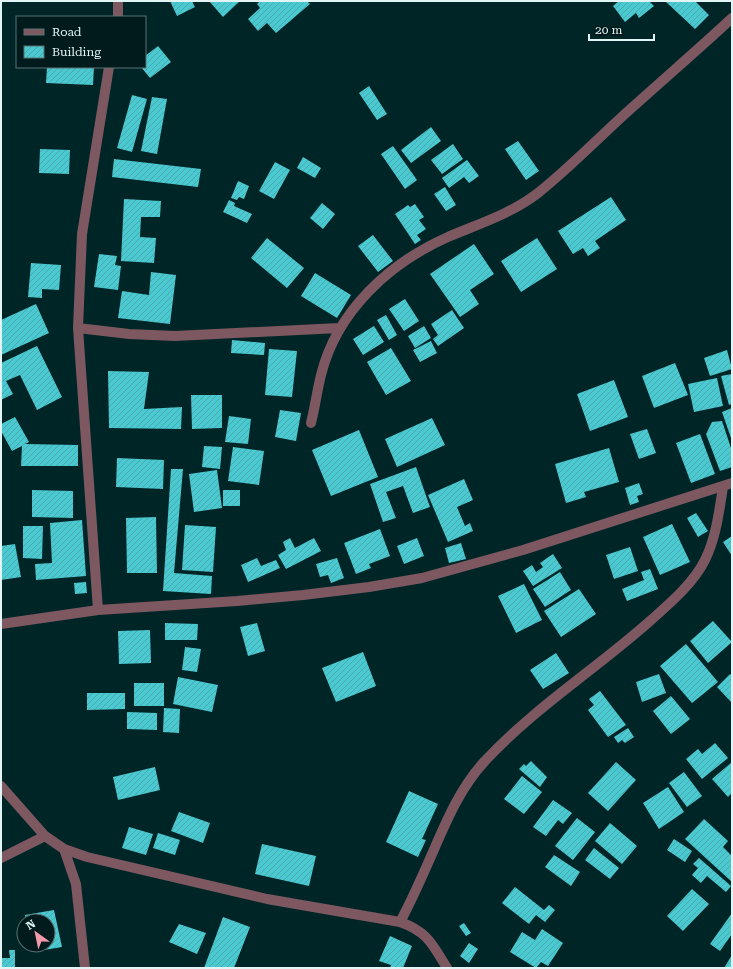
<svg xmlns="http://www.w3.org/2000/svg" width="733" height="969" font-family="'Roboto Serif',serif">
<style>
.building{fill:url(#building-hatch)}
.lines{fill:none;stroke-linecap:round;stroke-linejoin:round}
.minor{stroke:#7d5860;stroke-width:10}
</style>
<defs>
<pattern id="building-hatch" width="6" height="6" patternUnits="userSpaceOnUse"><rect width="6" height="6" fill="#4bc9d0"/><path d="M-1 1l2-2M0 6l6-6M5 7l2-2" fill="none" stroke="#49a9ae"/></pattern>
</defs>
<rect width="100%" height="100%" fill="#002527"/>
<path class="building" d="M170,1H192L195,7L177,16Z
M209,1H240L223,17Z
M260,1H307L310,4L276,33L267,23L258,31L248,19L260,8L257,4Z
M619,1H649L654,6L639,18L636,13L625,22L613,6Z
M665,1H695L709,15L695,29Z
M158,46L171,62L150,78L141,67H145V56Z
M47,67H94L93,85L46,83Z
M369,86L387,114L377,120L359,93Z
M132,95L147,99L132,152L117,148Z
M152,97L167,99L157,154L141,151Z
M431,127L441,141L411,163L401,150Z
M518,141L539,171L526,180L505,149Z
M453,144L463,159L442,174L431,160Z
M393,146L417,180L405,189L381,154Z
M40,149L70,150L69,174L39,173Z
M303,157L321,168L315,178L297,168Z
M114,159L201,169L198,187L112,177Z
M467,160L479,176L469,183L464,177L449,188L442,178Z
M275,162L290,170L274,199L259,191Z
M238,181L249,186L244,199L239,197L237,200L231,198Z
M445,187L456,205L446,211L434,194Z
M611,197L626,220L595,241L600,248L588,256L583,248L573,254L558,231Z
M124,199L161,201L160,217H141L140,237L156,238L154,263L121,261Z
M229,200L235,203L234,206L252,214L247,223L223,212Z
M322,203L335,214L323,229L310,218Z
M415,204L424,217L419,220L426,229L417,235L421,240L415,244L395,214L408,205L410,207Z
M373,235L393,261L378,272L358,246Z
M267,238L304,268L287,288L251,258Z
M537,238L557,269L521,292L501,261Z
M474,244L494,274L470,290L479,304L460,317L430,274Z
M99,254L117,256L115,265L121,266L118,290L94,287Z
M31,263L61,265L59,290L42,289V298L28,297Z
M151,272L176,275L170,324L118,318L122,291L149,295Z
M315,273L351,295L337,318L301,296Z
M405,299L419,321L404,331L389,309Z
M36,304L49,333L1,355V320Z
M452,310L464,328L438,346L433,339L438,335L431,324Z
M386,315L397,335L389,340L377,320Z
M374,326L384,342L363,355L353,339Z
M424,326L431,338L415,348L408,336Z
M232,340L265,343L264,355L231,353Z
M431,341L437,353L420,362L413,350Z
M37,346L62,397L37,410L20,375L6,381L13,394L1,400V363Z
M391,348L411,381L386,395L367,362Z
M269,349L297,351L292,397L265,395Z
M727,350L732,369L710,376L704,358Z
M675,363L688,395L654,408L642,376Z
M108,371L149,372L144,409L182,407L181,429L109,428Z
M732,374V404L729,405L721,376Z
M717,378L723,406L694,412L688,384Z
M614,380L628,417L590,431L577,394Z
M191,395H222V428L192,429Z
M732,408V441L722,412Z
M280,410L301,413L296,441L275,437Z
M229,416L251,419L248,444L225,442Z
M15,417L29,442L25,444L78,445V466H21L22,446L12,451L1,431V424Z
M432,418L445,445L397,467L385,439Z
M722,421L732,451V467L720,471L706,434L712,422Z
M647,429L656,453L639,459L630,434Z
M359,430L378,477L331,496L312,450Z
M700,434L715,474L691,483L676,443Z
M204,446L222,447L220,469L202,467Z
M233,447L264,451L259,485L228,481Z
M609,448L619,482L584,492L586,497L566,503L555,464Z
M117,458L164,460L163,489L116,487Z
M416,467L430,507L413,513L403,486L386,492L396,518L383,522L370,484Z
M171,469H183L174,573L212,576L211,594L163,591Z
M217,470L222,508L194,512L189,474Z
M464,479L473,500L457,507L465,526L470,523L473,531L448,542L428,495Z
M639,483L643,494L637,496L639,502L630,505L625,488Z
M32,490L73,491V518L32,517Z
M223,490H240V506H223Z
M696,513L708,531L698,537L687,518Z
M156,517L157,573H127L126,518Z
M82,520L86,576L36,580L35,564L52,563L50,523Z
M672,524L690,562L660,575L643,537Z
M185,525L216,527L213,572L182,570Z
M23,526H43L42,559L23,558Z
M380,529L390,556L369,564L371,568L356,574L344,543Z
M732,536V556L723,542Z
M290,538L295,548L314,538L321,551L286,569L278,555L286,550L283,542Z
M417,538L424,556L404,564L397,546Z
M461,543L466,559L449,563L445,548Z
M15,544L21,577L1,580V546Z
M630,547L638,571L614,579L606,555Z
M553,554L562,568L533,586L523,571L532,565L536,572L543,567L540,563Z
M257,558L261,566L276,560L280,568L248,582L241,565Z
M337,558L344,578L331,583L328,575L320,577L316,564Z
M650,569L658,589L627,601L622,589L644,580L641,572Z
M560,572L571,590L545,607L533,589Z
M86,582L87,593L75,594L74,583Z
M524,584L542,620L516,633L498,596Z
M579,589L596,614L561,637L544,611Z
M713,621L732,642L708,663L690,641Z
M165,623L198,624L197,640H165Z
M257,623L265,651L248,656L240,627Z
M150,630L151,663L119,664L118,631Z
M686,644L718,682L692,703L660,666Z
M185,647L201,649L197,672L182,670Z
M363,652L376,686L336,702L322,668Z
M556,653L569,673L543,689L530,670Z
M659,674L666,693L642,702L636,682Z
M730,674L732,676V703L717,687Z
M178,677L218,685L212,712L173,704Z
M134,683H164V706H134Z
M600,691L626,725L608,737L588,710L594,705L589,699Z
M87,693H125V709L87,710Z
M671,696L690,719L671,734L653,711Z
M164,708L180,709L179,733L163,732Z
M127,712L157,713V730L127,729Z
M628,728L634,737L625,743L622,740L618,743L614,737Z
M715,743L728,758L702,779L686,759L698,749L702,754Z
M531,761L547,777L540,787L519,769L524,764L526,766Z
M616,762L636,780L608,811L588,793Z
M732,762V793L728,797L712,779Z
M155,767L160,790L118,800L113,777Z
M684,772L702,796L687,807L669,783Z
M522,776L542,792L524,814L504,799Z
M668,787L684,812L659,829L643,803Z
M409,791L438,804L422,839L426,840L418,857L386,842Z
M553,800L572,813L563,824L558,820L546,836L533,827Z
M179,812L210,823L203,843L171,831Z
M577,818L595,832L573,860L555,846Z
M704,819L728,841L723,847L732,856V882L685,839Z
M610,823L637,846L622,864L595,841Z
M129,827L153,834L146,855L122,848Z
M158,833L180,840L175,855L153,848Z
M674,839L692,851L685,862L667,850Z
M262,844L316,856L309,886L255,874Z
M594,848L619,868L610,879L585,860Z
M554,855L580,872L571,886L545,867Z
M699,858L731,886L726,892L707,876L701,883L692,875L698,868L693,864Z
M515,887L544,910L549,905L555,910L545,922L536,915L529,924L502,903Z
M692,889L709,904L683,931L667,916Z
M54,910L62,947L32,952L31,945H48V921H26L25,915Z
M732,913V934L720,951L710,944Z
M223,917L250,927L234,968H204Z
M464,923L471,933L466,936L459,926Z
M179,924L206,933L197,954L169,942Z
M542,929L563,943L548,966L541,962L536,968L510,952L522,932L535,940Z
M390,936L412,946L403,968H390L391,965L379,961Z
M469,943L478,949L469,963L460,956Z
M9,950H15V968H1V958H10Z
M732,955V968H724Z"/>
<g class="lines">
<path class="minor" d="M118,17V1
M78,328L129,334L175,336L339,328
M311,423C315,407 317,391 321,375C337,311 389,263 448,237C478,224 511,214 538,193C572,166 602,134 635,105C667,76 700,48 732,18
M98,610L78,328L82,234L109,67
M1,624L98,610L237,601L303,595L369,587L422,578L523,550L732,483
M1,786L45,836L64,849L87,857L267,899L400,922C428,932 432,944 447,968
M64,849L76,884L85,968
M1,858L45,836
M400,922C412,900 422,877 432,854C446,822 460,788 484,762C534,708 596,669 650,621C669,604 693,584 705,560C716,538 719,512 723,487"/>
</g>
<rect width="733" height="969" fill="none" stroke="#e2f5f6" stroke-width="4"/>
<rect x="16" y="16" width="130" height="52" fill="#011a1c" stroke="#5b7273"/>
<rect x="24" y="29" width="20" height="6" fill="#7d5860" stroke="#5b7273"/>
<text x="52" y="36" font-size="12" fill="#e2f5f6">Road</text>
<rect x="24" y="46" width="20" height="12" fill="url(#building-hatch)" stroke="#5b7273"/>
<text x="52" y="56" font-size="12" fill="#e2f5f6">Building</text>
<g transform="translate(36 933) rotate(327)"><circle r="19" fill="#011a1c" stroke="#5b7273"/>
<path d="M0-3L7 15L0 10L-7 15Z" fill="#f29aac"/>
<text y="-6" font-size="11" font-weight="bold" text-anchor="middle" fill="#e2f5f6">N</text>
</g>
<path d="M589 34v6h65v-6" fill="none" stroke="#e2f5f6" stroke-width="2"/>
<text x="595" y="34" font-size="12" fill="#e2f5f6" stroke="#011a1c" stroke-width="3" paint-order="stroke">20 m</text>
</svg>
